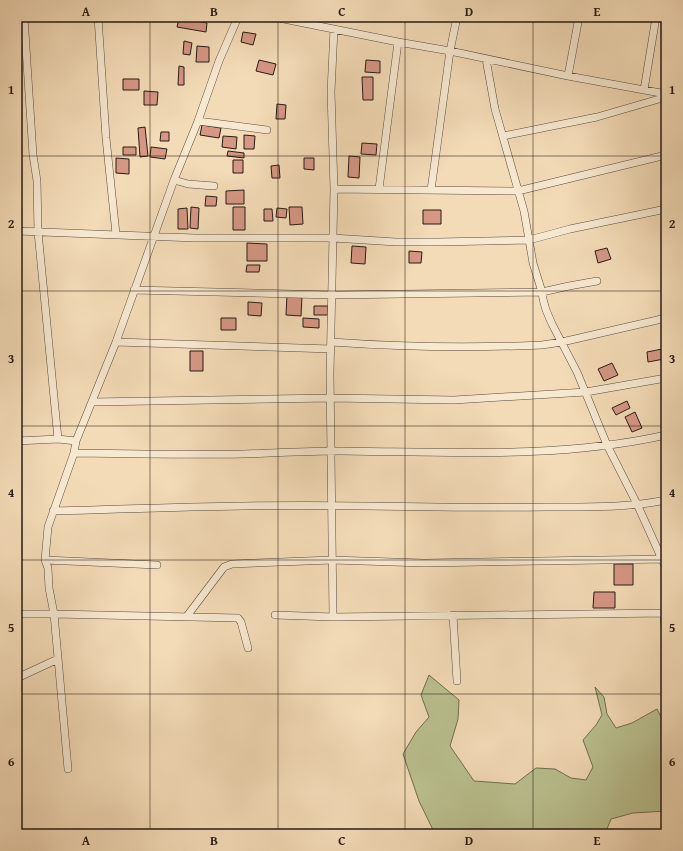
<svg xmlns="http://www.w3.org/2000/svg" width="683" height="851" font-family="'Gentium Book Plus',serif">
<style>
.green{fill:#bac08f;stroke:#706e52}
.building{fill:#d69785;stroke:#271b14}
.lines{fill:none;stroke-linecap:round;stroke-linejoin:round}
.street-casing{stroke:#5a4b3d;stroke-width:8}
.street{stroke:#f7e8d0;stroke-width:7}
.grid{fill:none;stroke:#271b14;stroke-width:1;stroke-opacity:0.55}
.neatline{fill:none;stroke:#271b14;stroke-width:1.5}
.grid-label{font-size:13px;text-anchor:middle;font-weight:bold;fill:#271b14}
</style>
<rect width="100%" height="100%" fill="#f3dbb7"/>
<filter id="stains"><feTurbulence type="fractalNoise" baseFrequency=".005" numOctaves="4"/><feColorMatrix values="0 0 0 0 .2 0 0 0 0 .09 0 0 0 0 .02 0 0 0 .5 -.17"/></filter>
<radialGradient id="worn" r=".72"><stop offset=".6" stop-color="#630" stop-opacity="0"/><stop offset="1" stop-color="#630" stop-opacity=".3"/></radialGradient>
<path class="green" d="M429,675L459,700L458,719L450,746L474,781L515,784L536,768L555,769L571,778L586,780L593,767L583,740L596,725L602,715L595,687L604,697L607,714L616,728L632,723L657,709L666,727V811L633,813L611,819L605,834H435L419,801L403,754L416,732L429,717L421,695Z"/>
<path class="building" d="M179,18L207,23L206,32L177,27Z
M243,32L256,34L253,45L241,42Z
M184,41L192,43L190,55L183,54Z
M197,46L209,47V62H196Z
M259,60L276,64L273,75L256,71Z
M366,60L380,61V73L365,72Z
M179,66L184,67V85H178Z
M362,77H373V100H363Z
M123,79H139V90H123Z
M144,91L158,92L157,105H144Z
M277,104L286,105L285,119H276Z
M202,125L221,128L219,138L200,135Z
M145,127L148,156L140,157L138,128Z
M161,132H169V141H160Z
M244,135L255,136L254,149H244Z
M223,136L237,137L236,149L222,147Z
M362,143L377,144L376,155L361,154Z
M123,147H136V155H123Z
M151,147L167,149L165,159L150,157Z
M228,151L244,153V158L227,156Z
M349,156L360,157L359,178L348,177Z
M116,158L129,159V174L116,173Z
M304,158H314V170L304,169Z
M233,160H243V173H233Z
M279,165L280,178H272L271,166Z
M244,190V204H226V191Z
M206,196L217,197L216,206H205Z
M191,207L199,208L198,229L190,228Z
M233,207H245V230H233Z
M289,207H302L303,224L290,225Z
M187,208L188,229H178V209Z
M277,208L287,209L286,218L276,217Z
M264,209H272L273,221H264Z
M423,210H441V224H423Z
M247,243L267,244V261H247Z
M352,246L366,247L365,264L351,263Z
M607,248L611,259L598,263L595,251Z
M409,251L422,252L421,263H409Z
M247,265H260L259,272H246Z
M287,295L302,296L301,316L286,315Z
M248,302L262,303L261,316L248,315Z
M314,306H328V315H314Z
M221,318H236V330H221Z
M303,318L319,319V328L303,327Z
M662,349L664,359L648,362L647,352Z
M190,351H203V371H190Z
M612,363L618,375L604,381L598,369Z
M627,401L630,408L616,415L612,408Z
M635,412L642,428L632,432L625,417Z
M614,564H633V585H614Z
M594,592H615V608H593Z"/>
<g class="lines">
<g class="street-casing">
<path id="street" d="M24,17L33,155L37,181L38,232L58,439
M98,17L106,138L116,234
M274,17L398,42L450,51L568,76L666,94
M486,59L495,109L524,211L533,263L542,292L543,299L546,310L552,324L577,372L607,445L637,504L666,568
M568,76L579,17
M644,90L656,17
M198,121L267,130
M503,136L597,117L666,97
M174,180L188,184L214,186
M334,189L518,191L666,155
M379,189L398,42
M431,190L450,51L457,17
M17,231L195,238H333L396,242H438L529,240L570,229L666,209
M134,290L332,295L542,292L569,286L597,281
M116,342L331,349
M331,342C401,347 472,348 542,345L562,342L666,318
M92,402L331,398L454,400L586,392L666,378
M17,441L58,439L76,441
M74,453C131,454 187,455 244,454C276,453 308,451 340,451C449,452 559,459 666,435
M53,511C157,508 261,504 364,506C425,507 486,508 546,507C586,507 627,508 666,500
M45,560L157,565
M664,613L666,646
M17,614H54L238,618L241,622L248,648
M275,615L333,617L666,613
M453,615L457,681
M187,616L224,567L232,564L332,560L424,563L665,559
M333,617L330,374L334,189L331,92L334,29
M17,678L58,659
M68,769L54,614L49,588L48,568L45,560L48,527L74,453L76,441L116,342L174,180L198,121L219,61L238,17"/>
</g>
<use href="#street" class="street"/>
</g>
<path class="grid" d="M150,17V834M278,17V834M405,17V834M533,17V834M17,156H666M17,291H666M17,426H666M17,560H666M17,694H666"/>
<rect width="683" height="851" fill="none" stroke="#f3dbb7" stroke-width="44"/>
<rect x="22" y="22" width="639" height="807" class="neatline"/>
<g class="grid-label">
<text x="86" y="16">A</text>
<text x="214" y="16">B</text>
<text x="342" y="16">C</text>
<text x="469" y="16">D</text>
<text x="597" y="16">E</text>
<text x="11" y="94">1</text>
<text x="672" y="94">1</text>
<text x="11" y="228">2</text>
<text x="672" y="228">2</text>
<text x="11" y="363">3</text>
<text x="672" y="363">3</text>
<text x="11" y="497">4</text>
<text x="672" y="497">4</text>
<text x="11" y="632">5</text>
<text x="672" y="632">5</text>
<text x="11" y="766">6</text>
<text x="672" y="766">6</text>
<text x="86" y="845">A</text>
<text x="214" y="845">B</text>
<text x="342" y="845">C</text>
<text x="469" y="845">D</text>
<text x="597" y="845">E</text>
</g>
<rect width="100%" height="100%" filter="url(#stains)"/>
<rect width="100%" height="100%" fill="url(#worn)"/>
</svg>
